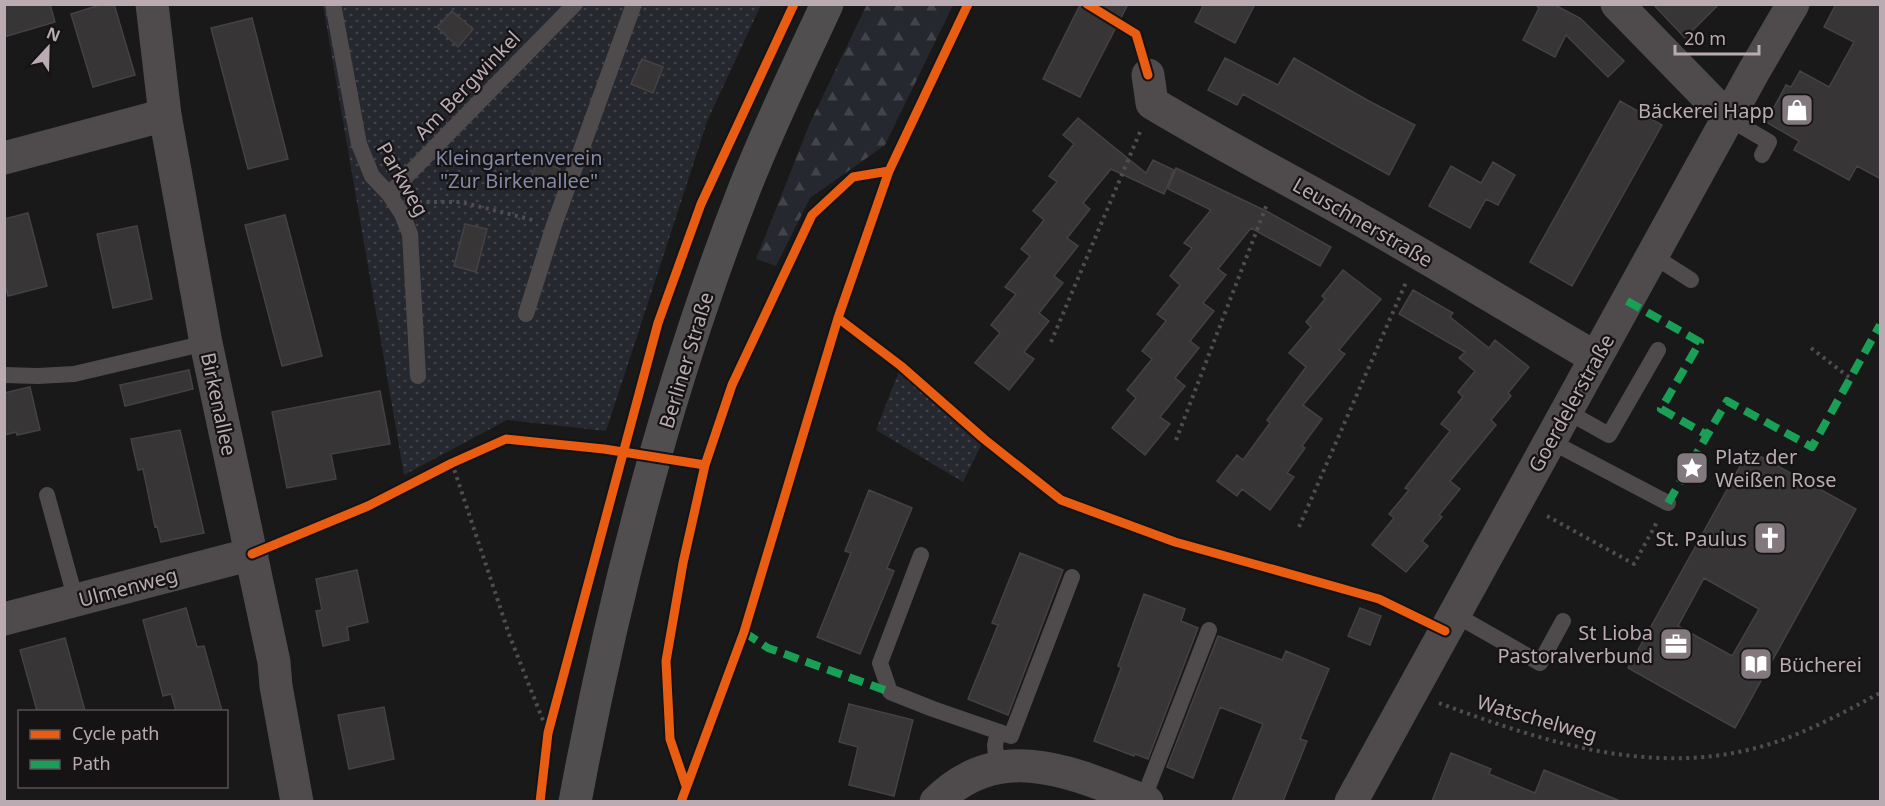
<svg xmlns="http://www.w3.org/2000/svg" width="1885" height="806" font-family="'Noto Sans',sans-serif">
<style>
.forest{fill:url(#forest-firs)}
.park{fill:url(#park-dots)}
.building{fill:#373536;stroke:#454144;stroke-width:1.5;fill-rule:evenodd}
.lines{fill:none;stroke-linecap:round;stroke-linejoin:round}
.path{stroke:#514c4f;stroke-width:4;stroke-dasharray:3 4.5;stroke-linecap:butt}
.lane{stroke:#4f4b4d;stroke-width:16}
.street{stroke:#4f4b4d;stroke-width:33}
.highway{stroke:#504e4e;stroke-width:33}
.quiet{stroke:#1a9f57;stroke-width:8;stroke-dasharray:15 8;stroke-linecap:butt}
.cycleway-casing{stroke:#161314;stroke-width:13}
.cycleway{stroke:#e95d12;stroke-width:9}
.labels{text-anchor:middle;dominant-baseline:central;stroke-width:4.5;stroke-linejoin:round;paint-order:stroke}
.street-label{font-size:20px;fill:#baabb3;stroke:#161314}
.poi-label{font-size:20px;fill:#baabb3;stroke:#161314;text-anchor:end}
.park-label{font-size:20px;fill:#8288a5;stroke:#161314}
</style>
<defs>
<pattern id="forest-firs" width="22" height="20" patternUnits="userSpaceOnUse" patternTransform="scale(1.5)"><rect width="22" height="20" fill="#26282f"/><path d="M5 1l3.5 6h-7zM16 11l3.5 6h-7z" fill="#43444b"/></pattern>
<pattern id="park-dots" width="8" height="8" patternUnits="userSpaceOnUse" patternTransform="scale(1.5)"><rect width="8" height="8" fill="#26282f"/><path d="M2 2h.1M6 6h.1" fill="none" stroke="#43444b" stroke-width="1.8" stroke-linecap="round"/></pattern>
</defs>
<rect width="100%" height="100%" fill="#191919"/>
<path class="forest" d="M867,4L953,5L885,145L810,198L776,266L756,259L810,123Z"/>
<path class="park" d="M323,5H761L708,119L606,431L507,420L404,475Z
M901,366L984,439L963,482L876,430Z"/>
<path class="building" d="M4,4H50L55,22L4,37Z
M103,4H114L135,75L93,87L71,14Z
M1104,4H1128L1080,97L1043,79L1080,5L1098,16Z
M1204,4H1255L1235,43L1195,22Z
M1535,4H1553L1580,18L1624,61L1608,77L1566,35L1555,57L1523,40L1539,8Z
M1653,4H1719L1685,38Z
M1836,4H1881V179L1857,166L1849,180L1794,150L1799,141L1766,122L1786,85L1791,87L1800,71L1829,87L1854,42L1824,27Z
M452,11L473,29L458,47L437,27Z
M252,18L288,159L248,169L211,28Z
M1225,58L1278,85L1294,58L1367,100L1415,125L1389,175L1243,94L1237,105L1208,90Z
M642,59L663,67L653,93L631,84Z
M1620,101L1662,125L1572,286L1530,262Z
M1078,118L1146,173L1153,160L1174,170L1164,194L1111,169L1083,203L1090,209L1067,238L1078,246L1054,276L1063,283L1039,313L1049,321L1024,352L1034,359L1009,390L975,363L1000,333L991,325L1016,294L1005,287L1030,256L1021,249L1044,220L1033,211L1057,182L1049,176L1074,144L1063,135Z
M538,160L560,169L552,189L530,180Z
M1493,162L1515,175L1498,205L1486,199L1470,228L1429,206L1451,166L1481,183Z
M1176,168L1268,212L1331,247L1320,266L1251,228L1218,269L1226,275L1203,303L1214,311L1190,341L1199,348L1175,378L1185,386L1160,417L1170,424L1145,455L1112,428L1136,398L1127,390L1152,359L1142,351L1166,321L1157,314L1180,285L1170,276L1192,248L1184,243L1211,210L1168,189Z
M28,213L47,286L8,296L4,281V219Z
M285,215L322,356L282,366L245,225Z
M465,224L487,229L476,272L454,266Z
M137,226L152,299L113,308L97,234Z
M1343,270L1381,299L1339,350L1345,354L1303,405L1322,419L1302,446L1305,448L1287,473L1294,477L1270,510L1242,489L1237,496L1217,481L1237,455L1243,460L1270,423L1267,420L1306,367L1289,353L1311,327L1306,322L1325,299L1322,296Z
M1413,290L1453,313L1450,317L1489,348L1495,340L1529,367L1508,393L1511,396L1491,420L1496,425L1450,481L1460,489L1439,515L1442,517L1422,541L1428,546L1406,572L1372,545L1394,518L1389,514L1409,490L1405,488L1450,431L1441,424L1463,397L1458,392L1475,371L1459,358L1465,352L1399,314Z
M189,370L193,389L125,406L120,385Z
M30,387L40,430L17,435L16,432L4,435V393Z
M380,391L390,444L331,454L336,479L287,488L272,412Z
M180,430L204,533L161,542L157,526L155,527L143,469L138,470L131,439Z
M1749,450L1856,509L1735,728L1628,668ZM1704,578L1759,609L1732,656L1678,626Z
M869,490L912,508L887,568L894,571L860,654L817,637L851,553L845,551Z
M1020,553L1063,570L1008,715L968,699L998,625L992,623Z
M357,570L368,622L347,627L349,640L323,646L316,611L322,610L316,579Z
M1144,594L1185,609L1181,621L1198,628L1148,759L1135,754L1134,756L1094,741L1121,668L1118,666Z
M186,608L197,647L204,646L222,711H176L171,694L163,696L143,620Z
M1360,608L1381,616L1370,645L1348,636Z
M1218,636L1282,660L1286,651L1329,669L1300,739L1307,741L1283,801H1232L1263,724L1220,707L1193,778L1167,767Z
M65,638L85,711H37L20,650Z
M849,704L913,720L894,796L849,785L858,747L839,742Z
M384,707L394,759L349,769L338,715Z
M1451,753L1491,769L1489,774L1535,793L1544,770L1620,801H1432Z"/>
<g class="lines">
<path class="path" d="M419,202H461L533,220
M1051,342L1140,132
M1811,348L1850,378
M1176,440L1267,204
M452,463L510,637L548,733
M1547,516L1634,564L1657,522
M1299,527L1407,280
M1439,703C1546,743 1659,780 1773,743C1810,731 1846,711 1880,693"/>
<path class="lane" d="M333,4L359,144L372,176L389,194L402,214L410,234L418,376
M1728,118L1769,142L1762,155
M389,194L575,4
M1652,255L1691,280
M526,314L554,225L634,4
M4,375L38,376L74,374L206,343
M1566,411L1609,435L1658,350
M1550,441L1668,503
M47,495L76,601
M921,555L880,663L890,692L933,709L1011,736L1072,577
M1454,614L1540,663L1563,621
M997,767L995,745L998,732
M1143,800L1209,630"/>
<path class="street" d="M152,4L165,115L206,343L274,662L276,686L297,802
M1617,4L1728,118
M1148,75L1152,103C1220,144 1290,180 1359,219C1439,264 1517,312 1596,358
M4,158L165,115
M4,619L252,554
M936,802C1001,737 1075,774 1147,802
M1351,802L1754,71L1793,4"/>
<path class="highway" d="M575,802C613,598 667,388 742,195C767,130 798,67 827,4"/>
<path class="quiet" d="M1627,301L1700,342L1661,409L1707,435
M1668,503L1727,401L1812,447L1880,325
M744,632L768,648L890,692"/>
<g class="cycleway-casing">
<path id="cycleway" d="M1087,4L1136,34L1148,75
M838,318L901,366L984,439L1061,500L1175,542L1379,599L1445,631
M252,554L368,506L452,463L506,439L604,449L705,465
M686,786L670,739L666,661L683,563L705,465L732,385L812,215L853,177L889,171
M540,802L548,733L658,323L701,204L794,4
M681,802L744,632L838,318L889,171L968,4"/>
</g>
<use href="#cycleway" class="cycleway"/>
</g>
<defs>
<g id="shop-square" transform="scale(1.725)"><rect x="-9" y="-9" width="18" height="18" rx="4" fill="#82787d" stroke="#161314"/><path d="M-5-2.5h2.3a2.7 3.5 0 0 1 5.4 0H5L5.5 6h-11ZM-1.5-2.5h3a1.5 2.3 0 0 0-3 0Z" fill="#fff"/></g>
<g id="sight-square" transform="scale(1.725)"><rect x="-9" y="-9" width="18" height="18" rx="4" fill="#82787d" stroke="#161314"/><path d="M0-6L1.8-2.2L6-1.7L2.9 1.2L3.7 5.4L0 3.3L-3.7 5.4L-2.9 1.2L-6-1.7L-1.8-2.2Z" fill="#fff"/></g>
<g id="church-square" transform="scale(1.725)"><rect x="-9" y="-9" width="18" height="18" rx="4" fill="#82787d" stroke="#161314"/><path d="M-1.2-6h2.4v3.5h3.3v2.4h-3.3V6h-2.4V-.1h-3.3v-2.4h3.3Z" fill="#fff"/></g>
<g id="office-square" transform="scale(1.725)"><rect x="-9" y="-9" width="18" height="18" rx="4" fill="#82787d" stroke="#161314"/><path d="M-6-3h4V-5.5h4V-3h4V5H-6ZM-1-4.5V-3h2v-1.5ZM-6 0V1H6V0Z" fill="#fff"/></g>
<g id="library-square" transform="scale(1.725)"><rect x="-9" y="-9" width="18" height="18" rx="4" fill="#82787d" stroke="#161314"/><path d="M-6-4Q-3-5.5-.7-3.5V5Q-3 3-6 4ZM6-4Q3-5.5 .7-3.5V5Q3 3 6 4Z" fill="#fff"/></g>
</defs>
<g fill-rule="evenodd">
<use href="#shop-square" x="1797" y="110"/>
<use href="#sight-square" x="1692" y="468"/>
<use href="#church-square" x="1770" y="538"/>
<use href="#office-square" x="1676" y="644"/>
<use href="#library-square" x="1756" y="664"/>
</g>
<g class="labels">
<g class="street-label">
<text transform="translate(467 85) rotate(-46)">Am Bergwinkel</text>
<text transform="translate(403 179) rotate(60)">Parkweg</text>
<text transform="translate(1363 222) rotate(30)">Leuschnerstraße</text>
<text transform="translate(686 360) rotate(-73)">Berliner Straße</text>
<text transform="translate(1571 403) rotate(-61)">Goerdelerstraße</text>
<text transform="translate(219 404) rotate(78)">Birkenallee</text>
<text transform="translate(128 587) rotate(-15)">Ulmenweg</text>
<text transform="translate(1537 718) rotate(16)">Watschelweg</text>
</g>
<g class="poi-label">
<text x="1774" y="110">Bäckerei Happ</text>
<text x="1715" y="456" text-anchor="start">Platz der<tspan x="1715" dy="23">Weißen Rose</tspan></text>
<text x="1747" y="538">St. Paulus</text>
<text x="1653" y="632">St Lioba<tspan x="1653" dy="23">Pastoralverbund</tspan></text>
<text x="1779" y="664" text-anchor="start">Bücherei</text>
</g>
<g class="park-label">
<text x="519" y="157">Kleingartenverein<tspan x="519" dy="23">"Zur Birkenallee"</tspan></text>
</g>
</g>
<rect width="1885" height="806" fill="none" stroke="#baabb3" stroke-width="12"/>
<rect x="18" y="710" width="210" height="78" fill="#161314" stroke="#585054" stroke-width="1.5"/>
<rect x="30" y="730" width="30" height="9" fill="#e95d12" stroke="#585054" stroke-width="1.5"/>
<text x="72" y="740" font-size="18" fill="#baabb3">Cycle path</text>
<rect x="30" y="760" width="30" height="9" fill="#1a9f57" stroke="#585054" stroke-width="1.5"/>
<text x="72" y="770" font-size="18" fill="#baabb3">Path</text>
<g transform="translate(48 48) rotate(22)" stroke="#161314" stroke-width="4.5" paint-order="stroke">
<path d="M0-4.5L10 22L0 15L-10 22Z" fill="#baabb3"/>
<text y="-9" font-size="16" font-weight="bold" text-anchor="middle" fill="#baabb3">N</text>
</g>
<path d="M1675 45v9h84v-9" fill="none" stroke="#baabb3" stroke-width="3"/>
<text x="1684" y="45" font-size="18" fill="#baabb3" stroke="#161314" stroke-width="4.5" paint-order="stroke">20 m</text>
</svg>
